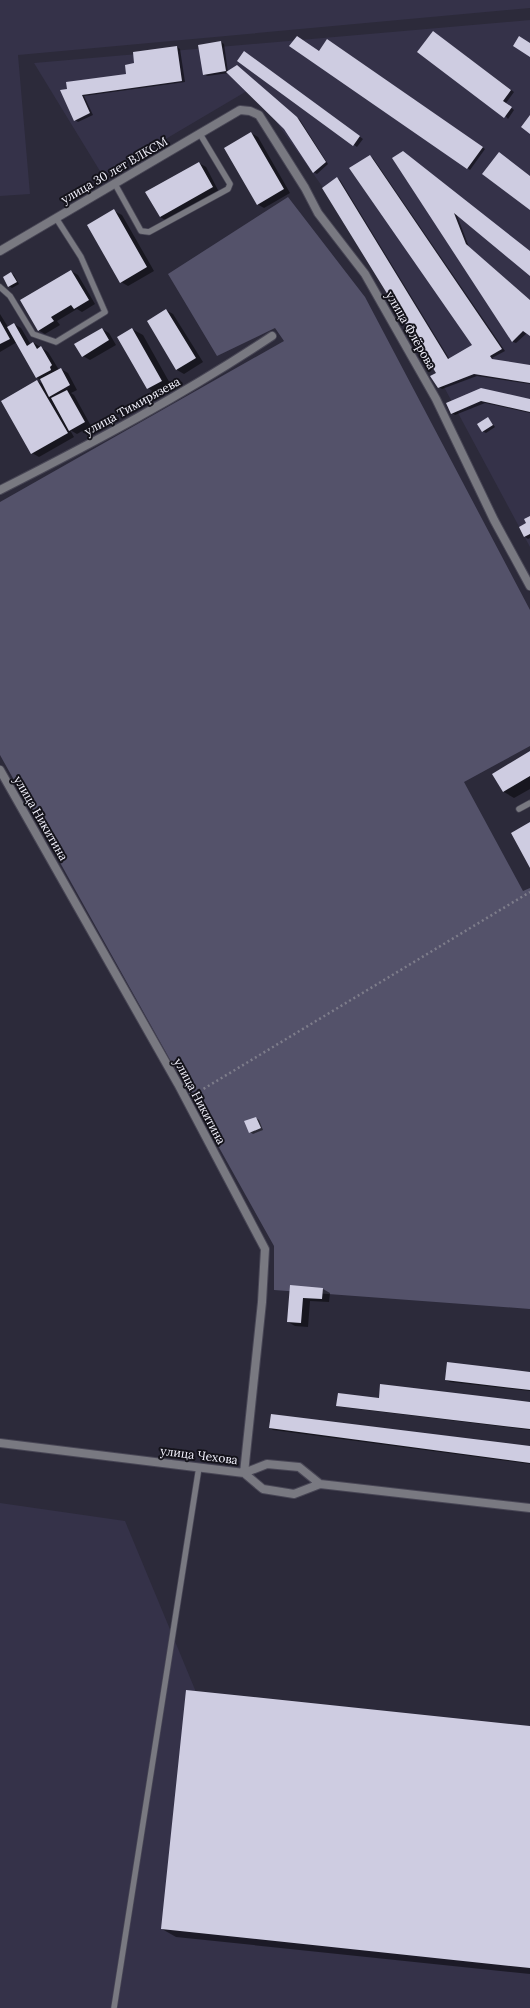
<svg xmlns="http://www.w3.org/2000/svg" width="530" height="2008" font-family="Lora,serif">
<style>
.built{fill:#353249}
.green{fill:#54526a}
.shadow{fill:#0007}
.building{fill:#cecce1}
.lines{fill:none;stroke-linecap:round;stroke-linejoin:round}
.service-casing{stroke:#484655;stroke-width:7}
.minor-casing{stroke:#484655;stroke-width:10}
.path{stroke:#7e7d8b;stroke-width:2.5;stroke-dasharray:2 3;stroke-linecap:butt}
.service{stroke:#797981;stroke-width:5.5}
.minor{stroke:#797981;stroke-width:8}
.labels{text-anchor:middle;dominant-baseline:central;stroke-width:4;stroke-linejoin:round;paint-order:stroke}
.street-label{font-size:12px;fill:#f4f3fe;stroke:#14131b}
</style>
<rect width="100%" height="100%" fill="#2c2a3a"/>
<path class="built" d="M0,0H530V8L18,55L30,194L0,196Z
M530,20V547L379,266L252,88L103,176L34,63Z
M0,1503L125,1521L196,1692L530,1728V2008H0Z"/>
<path class="green" d="M288,197L365,297L530,610V746L464,782L523,891L530,888V1309L274,1290V1246L0,755V502L284,341L275,328L217,356L168,274Z"/>
<path class="shadow" d="M436,34L514,92L506,103L514,110L508,119Z
M221,42L224,44L228,72L240,68L300,120L328,164L317,174L313,172L285,129L229,73L207,76L204,74Z
M331,42L485,149L470,170L319,52Z
M177,47L180,49L185,82L84,96L93,115L78,122L75,120L61,91L127,75L135,64Z
M248,54L363,139L357,147L239,60Z
M251,133L258,137L290,193L264,208L257,204Z
M370,156L373,158L505,351L492,358L494,361L530,367V384L477,376L442,389L439,387L437,373L337,178L340,180L450,360L474,345Z
M393,158L530,252V275L456,213L469,247L530,300V335L527,333L516,343L513,342Z
M199,163L206,167L219,192L167,221L160,217Z
M114,211L122,215L154,271L128,286L121,282Z
M71,271L78,275L95,304L82,312L77,309L57,321L60,325L45,334L38,330Z
M11,273L14,275L19,284L12,288L9,286Z
M166,310L173,314L203,362L184,374L177,370L148,322Z
M0,314L8,327L14,324L21,328L31,345L34,343L48,352L59,370L61,369L68,373L77,390L71,393L74,395L91,426L77,434L70,430L74,437L39,457L32,453L37,381L43,384L41,380L37,378L17,342L0,352Z
M102,329L109,333L116,345L90,360L83,356Z
M132,329L143,335L172,387L158,395L148,388Z
M481,389L530,400V413L485,403L455,415L452,413Z
M488,418L495,427L486,433L482,431Z
M530,517V538L528,539L525,537L520,528L527,524Z
M530,752V789L514,798L504,792L493,774Z
M256,1118L259,1120L263,1130L253,1134L250,1132Z
M291,1286L323,1289L330,1293L329,1302L310,1301L308,1327L295,1326L288,1322Z
M530,1373V1391L450,1382L446,1380Z
M380,1399L530,1403V1430L341,1407L337,1406Z
M270,1428L530,1447V1464L273,1430Z
M530,1727V1974L176,1937L162,1929Z"/>
<path class="building" d="M433,31L511,90L503,101L512,107L504,118L417,52Z
M297,36L319,51L327,39L483,147L467,169L289,46Z
M519,36L530,43V57L513,46Z
M221,41L226,71L203,75L198,45Z
M177,46L182,81L82,95L90,113L74,121L60,90L67,89L66,82L126,74L125,65L134,63L133,52Z
M244,51L360,136L353,146L237,61Z
M237,65L297,117L326,162L313,173L284,129L226,72Z
M530,115V134L521,127Z
M251,132L284,189L257,205L224,148Z
M403,151L530,251V276L454,213L466,244L530,300V336L523,331L512,342L392,158Z
M499,152L530,176V210L482,174Z
M370,155L502,349L490,356L492,359L530,365V383L474,374L438,388L430,376L436,373L322,188L337,177L448,359L472,345L349,168Z
M199,162L213,187L160,217L145,192Z
M114,209L147,267L120,283L87,225Z
M71,270L89,300L74,309L71,305L51,317L54,321L38,331L20,300Z
M11,272L17,282L8,287L3,277Z
M166,309L196,358L176,370L147,321Z
M0,321L10,339L0,344Z
M14,323L27,346L33,342L37,349L41,346L52,365L50,367L51,370L36,378L7,327Z
M102,328L109,340L82,357L74,344Z
M132,328L162,381L147,389L117,337Z
M61,368L70,385L49,397L40,379Z
M37,380L68,433L31,454L1,401Z
M481,388L530,399V412L481,401L451,414L446,403Z
M67,390L85,422L69,431L51,398Z
M488,417L493,425L482,432L477,424Z
M530,516V534L524,537L519,527L526,523L524,519Z
M530,751V776L503,792L492,774Z
M530,822V868L511,833Z
M256,1117L261,1128L249,1133L244,1121Z
M290,1285L323,1288L322,1299L303,1298L301,1323L287,1322Z
M447,1362L530,1372V1390L445,1380Z
M380,1384L530,1402V1429L336,1406L338,1393L379,1398Z
M271,1414L530,1446V1463L269,1428Z
M186,1690L530,1726V1968L161,1929Z"/>
<g class="lines">
<g class="service-casing">
<path id="service" d="M115,184L141,231L149,232L228,189L230,184L200,134
M0,287L10,296L33,334L56,342L105,312L81,257L56,218
M519,809L530,803
M114,2008L199,1467"/>
</g>
<g class="minor-casing">
<path id="minor" d="M0,251L240,110L250,111L259,115L305,188L318,213L365,274L436,399L494,520L530,586
M0,490C93,443 185,394 272,336
M0,770L178,1084L265,1249L262,1302L244,1473L263,1489L294,1494L320,1484
M0,1443L244,1473L267,1464L299,1467L320,1484L530,1508"/>
</g>
<path class="path" d="M195,1094L530,892"/>
<use href="#service" class="service"/>
<use href="#minor" class="minor"/>
</g>
<g class="labels">
<g class="street-label">
<text transform="translate(114 170) rotate(-30)">улица 30 лет ВЛКСМ</text>
<text transform="translate(411 330) rotate(60)">улица Флёрова</text>
<text transform="translate(132 406) rotate(-29)">улица Тимирязева</text>
<text transform="translate(41 818) rotate(60)">улица Никитина</text>
<text transform="translate(200 1101) rotate(62)">улица Никитина</text>
<text transform="translate(199 1455) rotate(7)">улица Чехова</text>
</g>
</g>
</svg>
